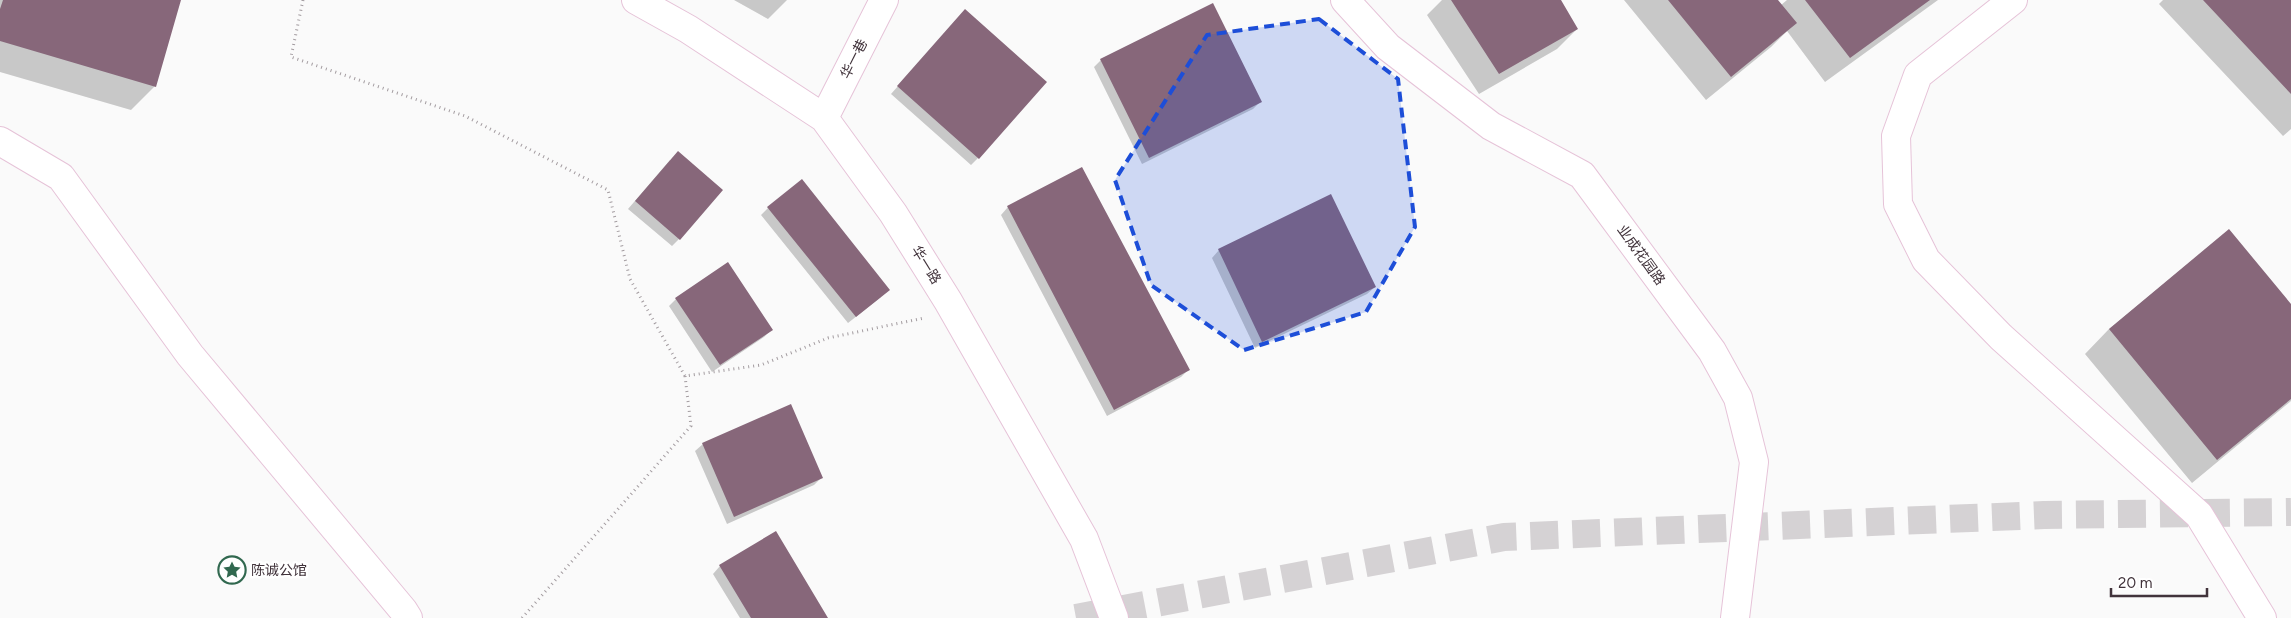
<svg xmlns="http://www.w3.org/2000/svg" width="2291" height="618" font-family="Figtree,'Noto Sans SC',sans-serif">
<style>
.shadow{fill:#0003}
.building{fill:#87677a}
.lines{fill:none;stroke-linecap:round;stroke-linejoin:round}
.highway-tunnel{stroke:#d5d2d4;stroke-width:28;stroke-dasharray:28 14;stroke-linecap:butt}
.minor-casing{stroke:#e6c3d8;stroke-width:30}
.path{stroke:#a39ca0;stroke-width:3;stroke-dasharray:1 4;stroke-linecap:butt}
.minor{stroke:#fff;stroke-width:28}
.marked{fill:#1d4ed8;fill-opacity:0.2;stroke:#1d4ed8;stroke-width:4;stroke-dasharray:10 6;stroke-linejoin:round}
.labels{text-anchor:middle;dominant-baseline:central;stroke-width:5;stroke-linejoin:round;paint-order:stroke}
.street-label{font-size:14px;fill:#41333b;stroke:#fff}
.poi-label{font-size:14px;fill:#41333b;stroke:#fff;text-anchor:start}
</style>
<rect width="100%" height="100%" fill="#fafafa"/>
<path class="shadow" d="M0,0H179L155,86L131,110L0,72Z
M734,0H787L768,19Z
M1442,0H1559L1577,29L1557,49L1479,94L1427,15Z
M1624,0H1777L1781,5L1787,0H1938L1825,82L1787,31L1771,47L1706,100Z
M2163,0H2291V129L2283,136L2159,4Z
M958,18L978,158L971,165L891,94Z
M1101,60L1260,102L1253,109L1142,164L1094,67Z
M670,160L679,239L672,246L628,209Z
M1008,207L1188,370L1181,377L1107,416L1001,215Z
M768,208L881,297L848,323L761,215Z
M2228,231L2291,306V401L2192,483L2085,354L2109,329Z
M1219,250L1375,287L1367,294L1255,348L1212,258Z
M676,299L771,330L764,337L712,372L669,306Z
M703,444L821,478L814,485L727,524L695,451Z
M720,566L827,618H740L713,574Z"/>
<path class="building" d="M3,0H181L156,87L0,41V9Z
M1451,0H1561L1578,29L1499,74Z
M1668,0H1778L1797,23L1731,77Z
M1805,0H1930L1850,58Z
M2203,0H2291V94Z
M1213,3L1262,102L1149,158L1100,59Z
M965,9L1047,82L979,159L897,86Z
M678,151L723,190L680,240L635,201Z
M1082,167L1190,370L1114,410L1007,206Z
M802,179L890,290L856,317L767,207Z
M1331,194L1376,287L1262,342L1218,249Z
M2229,229L2291,304V399L2217,460L2109,329Z
M728,262L773,330L720,365L675,298Z
M791,404L823,478L734,517L702,443Z
M776,531L828,618H751L719,565Z"/>
<g class="lines">
<path class="highway-tunnel" d="M1076,618L1504,537L2044,515L2291,512"/>
<g class="minor-casing">
<path id="minor" d="M636,0L688,29L824,118L893,213L948,301L1084,539L1114,618
M1345,0L1388,47L1491,126L1582,175L1712,351L1738,398L1754,462L1735,618
M2013,0L1918,75L1896,136L1898,204L1926,260L2001,337L2199,515L2262,618
M824,118L884,0
M0,141L61,177L190,355L403,610L408,618"/>
</g>
<path class="path" d="M303,0L291,57L465,116L608,190L630,279L685,376
M522,618L691,426L685,376L761,365L828,338L924,318"/>
<use href="#minor" class="minor"/>
</g>
<path class="marked" d="M1319,19L1398,79L1415,227L1366,312L1244,350L1151,285L1115,180L1207,35Z"/>
<defs>
<g id="sight-ring" transform="scale(1.4375)"><circle r="9.5" fill="#fff" stroke="#31684f" stroke-width="1.5"/><path d="M0-6L1.8-2.2L6-1.7L2.9 1.2L3.7 5.4L0 3.3L-3.7 5.4L-2.9 1.2L-6-1.7L-1.8-2.2Z" fill="#31684f"/></g>
</defs>
<g fill-rule="evenodd">
<use href="#sight-ring" x="232" y="570"/>
</g>
<g class="labels">
<g class="street-label">
<text transform="translate(854 59) rotate(-63)">华一巷</text>
<text transform="translate(1641 255) rotate(54)">业成花园路</text>
<text transform="translate(926 265) rotate(58)">华一路</text>
</g>
<g class="poi-label">
<text x="251" y="570">陈诚公馆</text>
</g>
</g>
<path d="M2111 588v8h96v-8" fill="none" stroke="#41333b" stroke-width="2.5"/>
<text x="2118" y="588" font-size="15" fill="#41333b" stroke="#ffffff" stroke-width="4" paint-order="stroke">20 m</text>
</svg>
